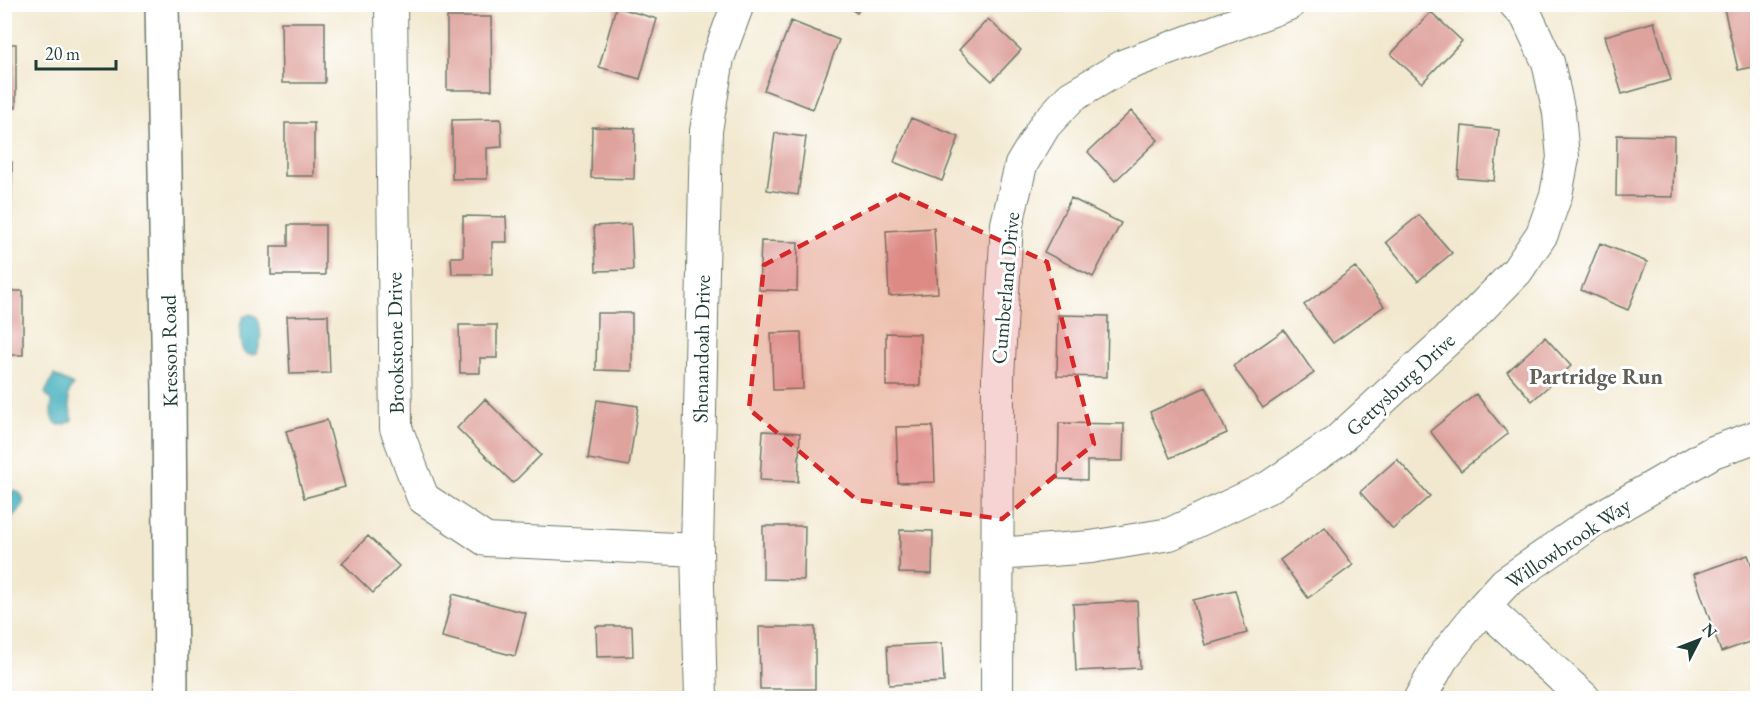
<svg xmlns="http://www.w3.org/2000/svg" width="1762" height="703" font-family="'EB Garamond',serif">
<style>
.water{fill:#3eadbb;stroke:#2e7578;stroke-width:1.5}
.building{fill:#dfa39d}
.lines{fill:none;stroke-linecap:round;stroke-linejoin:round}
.minor-casing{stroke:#69796a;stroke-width:34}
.major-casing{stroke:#69796a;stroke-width:36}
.minor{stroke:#fff;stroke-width:32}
.major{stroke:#fff;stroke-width:33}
.marked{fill:#d62828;fill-opacity:0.2;stroke:#d62828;stroke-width:4.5;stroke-dasharray:12 8;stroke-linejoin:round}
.labels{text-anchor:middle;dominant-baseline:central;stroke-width:6;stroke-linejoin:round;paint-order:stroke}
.street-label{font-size:21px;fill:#1f3d34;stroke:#fff}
.neighbourhood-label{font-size:22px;font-weight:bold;fill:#626159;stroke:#fff}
</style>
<rect width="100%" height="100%" fill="#fff"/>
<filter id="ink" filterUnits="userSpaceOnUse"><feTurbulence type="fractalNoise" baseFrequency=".0167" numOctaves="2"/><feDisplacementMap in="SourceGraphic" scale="12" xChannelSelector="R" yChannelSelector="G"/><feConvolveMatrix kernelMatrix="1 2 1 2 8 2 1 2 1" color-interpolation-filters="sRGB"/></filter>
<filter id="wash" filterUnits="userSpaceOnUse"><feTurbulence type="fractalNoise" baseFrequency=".008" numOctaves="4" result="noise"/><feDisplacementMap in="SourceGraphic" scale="24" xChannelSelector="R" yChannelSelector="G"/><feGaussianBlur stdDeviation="1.35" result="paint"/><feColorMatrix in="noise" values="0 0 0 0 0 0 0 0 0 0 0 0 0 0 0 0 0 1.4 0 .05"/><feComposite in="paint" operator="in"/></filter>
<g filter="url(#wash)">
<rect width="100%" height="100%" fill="#f2e8cf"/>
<path class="water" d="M250,314L257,317C262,327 262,343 256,354L250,355L244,353C239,343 238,328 243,317Z
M54,375L73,385L68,394L72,420L66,424L59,425C49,419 51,412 52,402L45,393Z
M9,490C18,490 27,496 22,506C20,510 14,513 12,518C11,522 11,529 11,533L5,534V493Z"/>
<g id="blocks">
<path class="building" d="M843,4H863L857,13Z
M1723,4H1758V66L1738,70Z
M616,7L657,19L640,79L599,67Z
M1431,12L1462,41L1422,83L1391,54Z
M447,17H491L492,90H447Z
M988,19L1021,50L992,81L959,50Z
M791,21L839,40L813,109L764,90Z
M281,22H325V83H282Z
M1654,22L1671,80L1622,94L1605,36Z
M4,44H16V108H4Z
M1131,111L1158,140L1115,181L1088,152Z
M911,118L959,137L942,181L894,162Z
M501,119L502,147L487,148V179H452V120Z
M285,123H314V176H285Z
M1462,126L1499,130L1494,181L1458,178Z
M592,127L635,128L634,179L591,178Z
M775,133L806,137L798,195L767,190Z
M1617,135L1674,136L1673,197L1616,196Z
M4,162H12L11,225H4Z
M1071,198L1121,223L1093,277L1044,252Z
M1419,215L1452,253L1418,281L1386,242Z
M463,216L506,217L507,242H492V274H452L451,257H463Z
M631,224L633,270L596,271L594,226Z
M288,225H325V275H271V246H288Z
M934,228L938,293L889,296L886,231Z
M761,241L798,242L797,291L759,290Z
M1600,243L1647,262L1628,310L1581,290Z
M1355,267L1384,306L1333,343L1304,305Z
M4,291H23V355H4Z
M597,313H632V371L596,370Z
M328,315L330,373L290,374L287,316Z
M1058,315L1108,316L1107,377L1057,376Z
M459,325H497V358H480V373H460Z
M1284,330L1314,373L1263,408L1233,366Z
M801,332L803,389L773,390L771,333Z
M886,333L920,334V386H886Z
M1545,337L1571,366L1532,401L1507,372Z
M1206,387L1227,433L1170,458L1150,412Z
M1476,394L1508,434L1461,471L1430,431Z
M485,399L541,455L513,483L457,428Z
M597,400L638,406L629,466L588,459Z
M327,420L345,487L304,498L286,431Z
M1059,423L1124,424L1123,461H1087V480L1058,479Z
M933,426L935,482L898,483L896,427Z
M763,431L800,433L798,482L760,480Z
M1397,459L1430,496L1393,529L1360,492Z
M763,526H805L804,580L763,579Z
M1325,527L1353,565L1308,598L1280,560Z
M900,530L933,531L932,574L899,573Z
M368,536L399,566L373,593L342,563Z
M1748,555L1758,582V639L1721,652L1694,574Z
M1235,590L1247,633L1205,645L1193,600Z
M453,594L526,613L515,656L442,637Z
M1137,601L1140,668L1076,671L1073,604Z
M596,626H632L633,656L597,657Z
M759,627H815V689H760Z
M942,643L944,682L889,685L887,646Z"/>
</g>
</g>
<g filter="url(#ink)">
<use href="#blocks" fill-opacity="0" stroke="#69796a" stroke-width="1.5"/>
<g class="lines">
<g class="minor-casing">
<path id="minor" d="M391,4L396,428L423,498L486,540L697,550
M997,554L1091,547L1170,534L1269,487L1336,442L1469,320L1517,271L1542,234L1556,195L1563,158L1559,113L1548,62L1527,17L1515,4
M1484,606L1584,698
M701,698L697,550L706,131L718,58L738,4
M997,698L998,376L1007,224L1021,165L1045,125L1071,97L1125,65L1289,4
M1420,698L1442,659L1484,606L1505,583L1597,519L1713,452L1758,436"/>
</g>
<g class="major-casing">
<path id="major" d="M162,4L169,392L171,698"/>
</g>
<use href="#minor" class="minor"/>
<use href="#major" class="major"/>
</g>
</g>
<path class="marked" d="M899,194L1047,262L1094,444L1002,519L857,500L749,409L764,265Z"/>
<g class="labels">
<g class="street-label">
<text transform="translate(1005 288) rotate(-85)">Cumberland Drive</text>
<text transform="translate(395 343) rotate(-91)">Brookstone Drive</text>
<text transform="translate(701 349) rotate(-89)">Shenandoah Drive</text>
<text transform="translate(169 351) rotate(-91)">Kresson Road</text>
<text transform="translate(1400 384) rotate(-43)">Gettysburg Drive</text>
<text transform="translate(1568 543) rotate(-34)">Willowbrook Way</text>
</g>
<g class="neighbourhood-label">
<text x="1596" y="376">Partridge Run</text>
</g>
</g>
<rect width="1762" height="703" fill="none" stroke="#fff" stroke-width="24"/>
<g transform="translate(1699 640) rotate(48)" stroke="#ffffff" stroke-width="4.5" paint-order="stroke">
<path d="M0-4.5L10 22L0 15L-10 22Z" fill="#1f3d34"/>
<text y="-9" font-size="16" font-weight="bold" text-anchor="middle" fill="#1f3d34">N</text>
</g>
<path d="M36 60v9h80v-9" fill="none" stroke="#1f3d34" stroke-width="3"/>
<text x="45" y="60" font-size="18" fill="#1f3d34" stroke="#ffffff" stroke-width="4.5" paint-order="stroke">20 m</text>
</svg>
